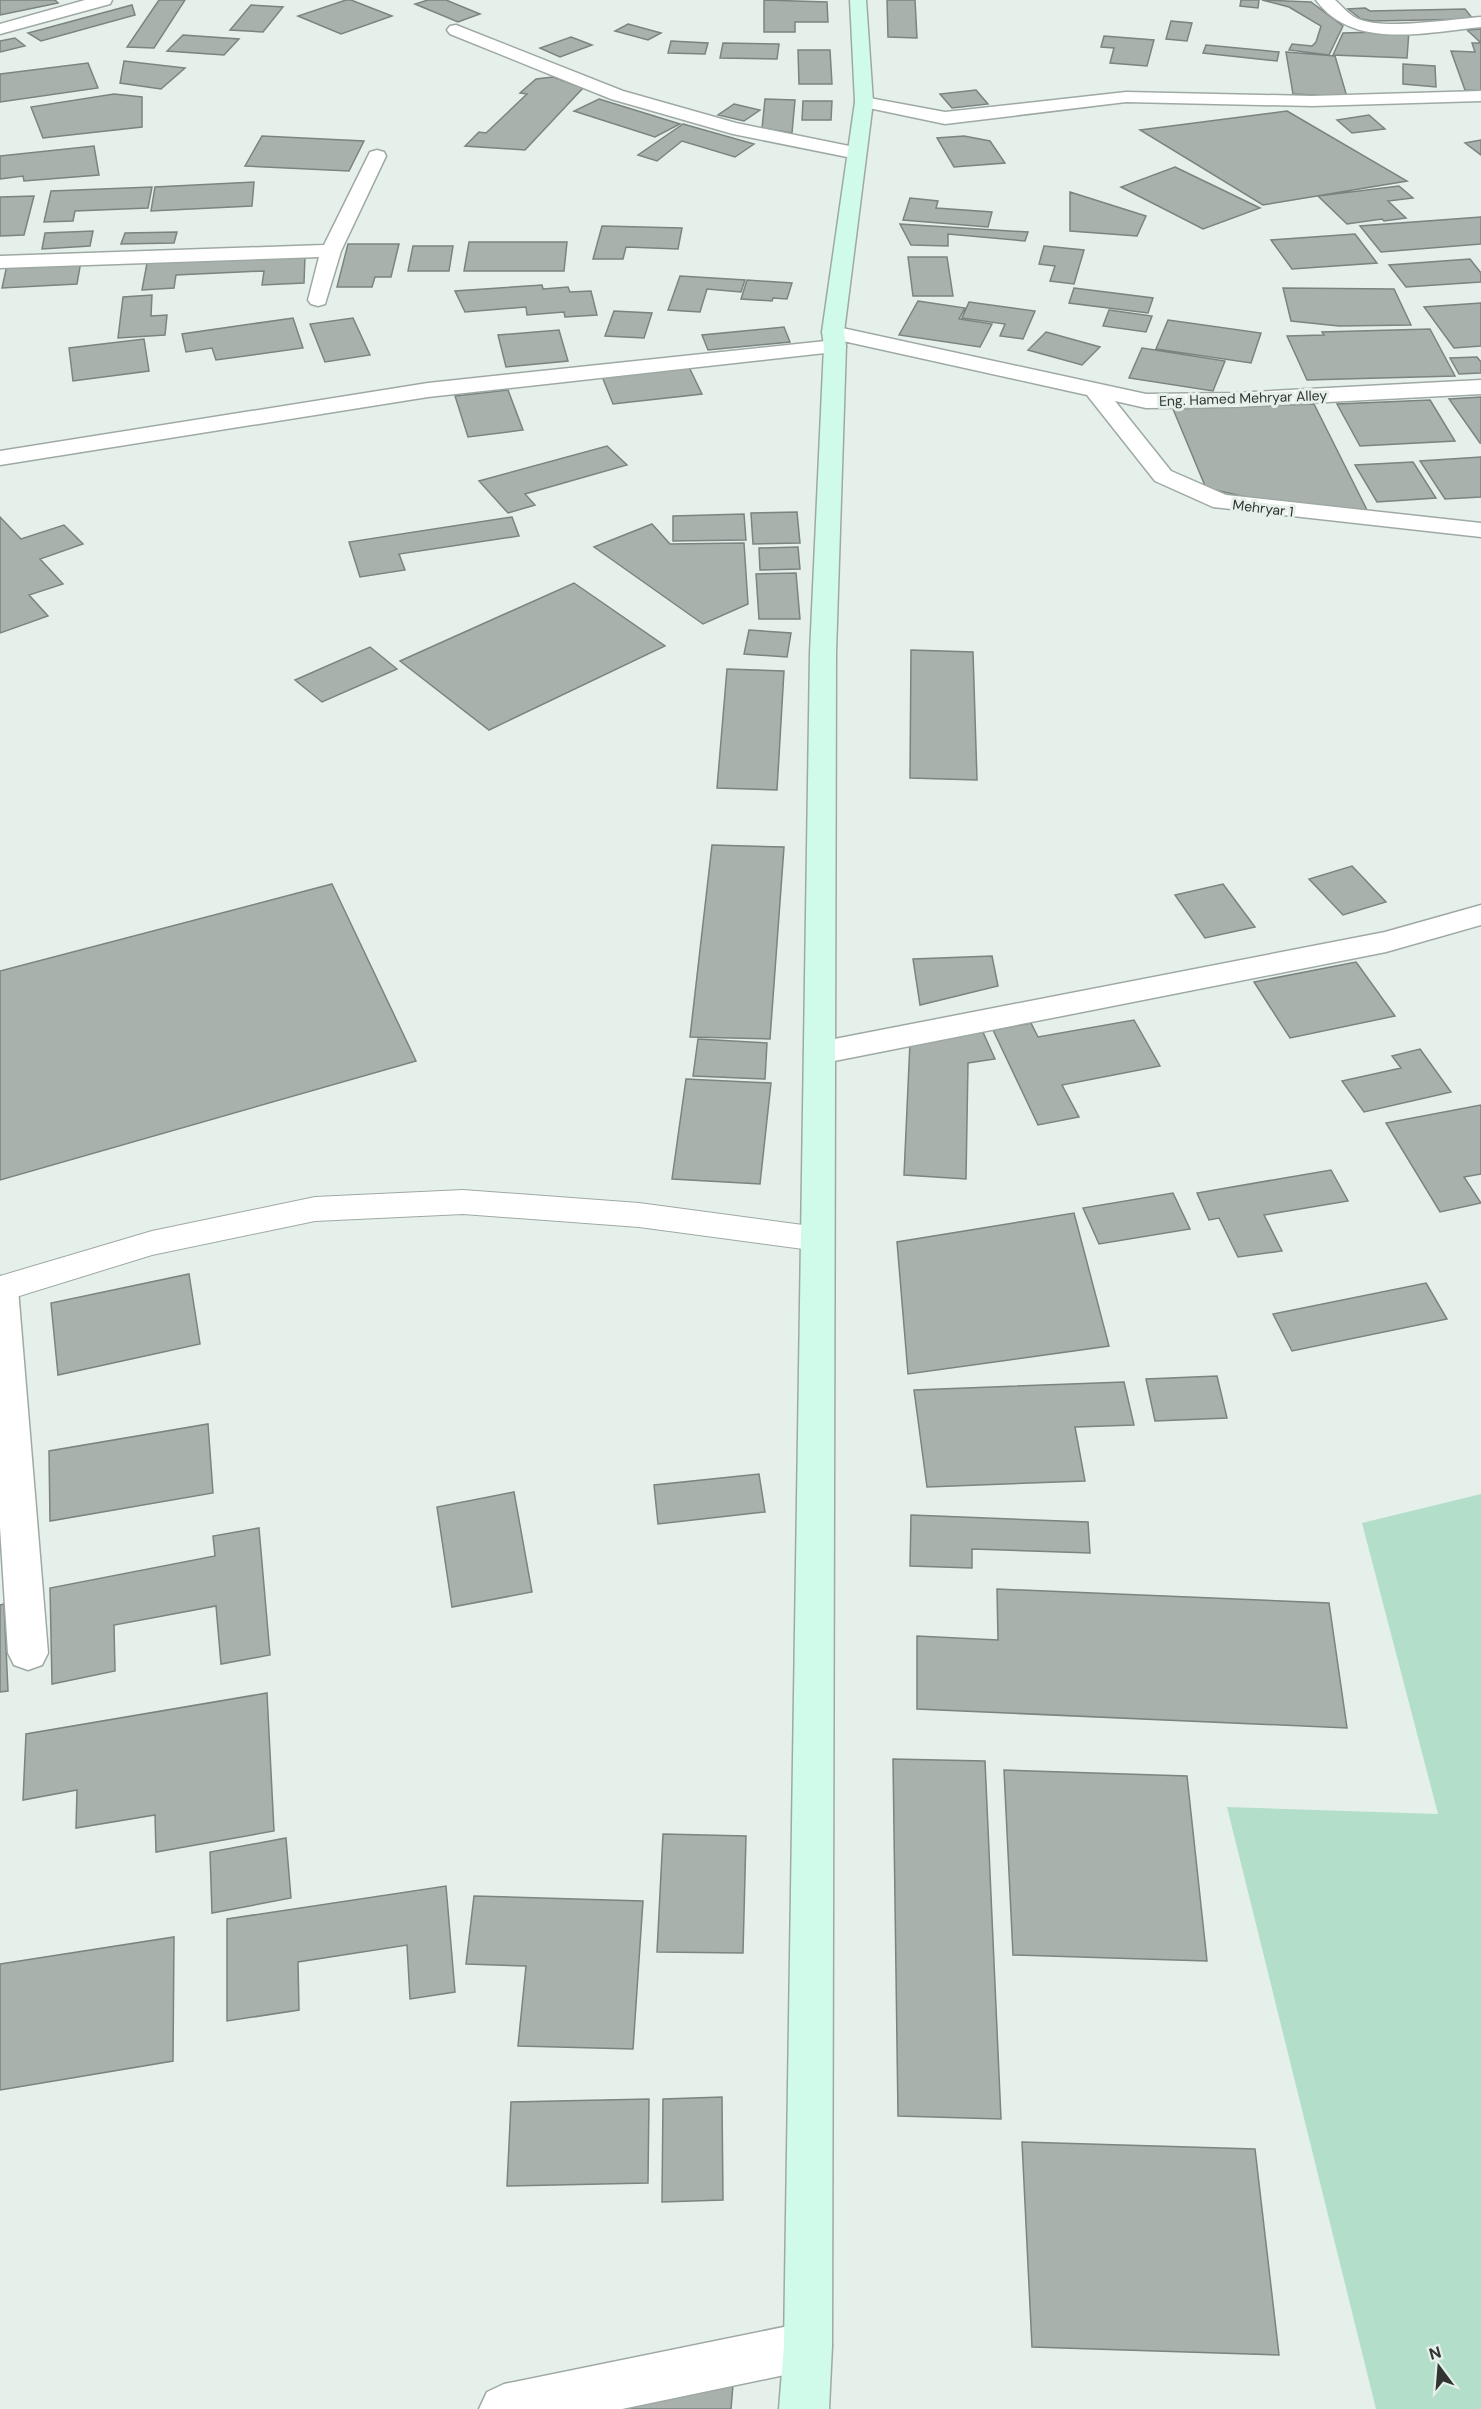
<svg xmlns="http://www.w3.org/2000/svg" width="1481" height="2409" font-family="'DM Sans',sans-serif">
<style>
.green{fill:#b3deca}
.building{fill:#a8b1ac;stroke:#7b8480;stroke-width:1.5}
.lines{fill:none;stroke-linecap:round;stroke-linejoin:round}
.lane-casing{stroke:#9fa9a4;stroke-width:2}
.street-casing{stroke:#9fa9a4;stroke-width:3}
.secondary-casing{stroke:#9fa9a4;stroke-width:3}
.lane{fill:#fff;fill-rule:evenodd}
.street{fill:#fff;fill-rule:evenodd}
.secondary{fill:#d0faea;fill-rule:evenodd}
.labels{text-anchor:middle;dominant-baseline:central;stroke-width:6;stroke-linejoin:round;paint-order:stroke}
.far-street-label{font-size:14px;fill:#303432;stroke:#e6f0eb}
</style>
<rect width="100%" height="100%" fill="#e6f0eb"/>
<path class="green" d="M1481,1494V2409H1376L1227,1807L1438,1814L1362,1523Z"/>
<path class="building" d="M0,0H55L58,3L0,15Z
M159,0H185L154,48L127,47Z
M346,0H351L392,16L341,34L298,16Z
M428,0H446L480,14L458,22L415,4Z
M764,0L827,2L828,22H795V32H764Z
M887,0H915L917,38L888,37Z
M1241,0H1259L1258,8L1240,6Z
M1262,0L1311,2L1343,26L1329,55L1289,50L1292,44L1312,46L1316,42L1321,26L1289,7Z
M132,5L135,15L41,41L28,33Z
M251,5L283,7L263,32L230,30Z
M1365,8L1370,11L1465,9L1473,19L1373,21L1361,19L1348,9Z
M1171,21L1192,23L1187,41L1166,39Z
M628,24L661,33L648,40L615,31Z
M1481,29V43L1467,30Z
M1409,31L1407,58L1333,55L1343,33Z
M183,35L239,39L224,55L167,51Z
M1104,36L1154,40L1147,66L1110,63L1114,48L1101,47Z
M571,37L592,45L560,57L540,48Z
M15,38L25,46L0,52V41Z
M671,41L708,43L705,54L668,53Z
M723,43L779,44L777,59L720,58Z
M1472,43H1481V91L1465,90L1451,51L1475,52Z
M1206,45L1279,52L1277,61L1203,53Z
M798,50H830L832,84H799Z
M1286,52L1335,56L1347,97L1293,94Z
M124,61L185,68L161,89L120,83Z
M88,63L98,88L0,102V74Z
M1403,64L1435,66L1436,87L1403,84Z
M553,77L583,88L525,150L465,146L479,132L486,133L527,94L520,93L536,79Z
M976,90L988,104L952,108L940,94Z
M114,94L142,97V127L43,138L31,107Z
M599,99L680,124L655,137L574,111Z
M765,99L795,100L792,133L762,128Z
M803,101H832L831,120H802Z
M734,104L760,110L744,121L718,115Z
M1287,111L1407,181L1263,205L1140,130Z
M1369,115L1385,129L1352,133L1337,120Z
M683,124L754,144L735,157L682,141L657,161L638,155Z
M262,136L364,141L349,171L245,166Z
M964,136L990,141L1005,163L954,167L937,138Z
M1481,140V155L1465,143Z
M94,146L99,175L24,181L23,176L0,179V156Z
M1175,167L1260,208L1203,229L1121,187Z
M254,182L252,206L151,211L155,187Z
M1399,186L1413,198L1388,201L1406,218L1384,221L1382,219L1347,224L1318,196Z
M152,187L148,208L75,211L73,221L44,222L51,191Z
M1070,192L1146,216L1137,236L1070,231Z
M34,196L24,235L0,236V197Z
M910,198L938,201L936,208L992,212L988,227L903,220Z
M1481,217V244L1381,252L1360,226Z
M900,224L947,227L1028,232L1025,241L948,234V246L911,245Z
M602,226L682,228L678,249L626,247L623,259H593Z
M93,231L90,246L42,249L45,233Z
M177,232L174,243L121,244L125,233Z
M1355,234L1377,263L1292,269L1271,240Z
M469,242H567L564,271H464Z
M348,244H399L391,277H375L372,287H337Z
M413,246H453L449,271H408Z
M1044,246L1084,250L1074,284L1050,281L1055,266L1039,264Z
M305,256L304,283L262,285L264,271L176,275L174,288L142,290L147,263Z
M908,257H947L953,296H913Z
M1470,259L1481,273V282L1406,287L1389,265Z
M81,261L77,284L2,288L7,265Z
M680,276L745,280L741,292L707,289L700,312L668,310Z
M747,280L792,283L787,299L773,298L772,301L741,299Z
M542,285L543,289L568,287L570,292L591,291L597,315L565,317L564,312L527,315L526,307L465,312L455,291Z
M1074,288L1153,298L1148,313L1069,303Z
M1283,288L1394,289L1411,325L1339,326L1291,321Z
M152,295L151,316L167,315L165,335L118,338L123,297Z
M918,301L965,308L959,319L992,324L980,347L899,335Z
M969,302L1035,311L1023,339L1000,336L1005,324L962,318Z
M1481,303V346L1454,348L1424,307Z
M1109,310L1152,316L1146,332L1103,326Z
M614,311L652,313L644,338L605,336Z
M293,318L303,348L216,360L212,348L186,352L182,334Z
M353,318L370,355L325,362L310,324Z
M1168,320L1261,333L1251,363L1156,349Z
M784,327L790,342L708,350L702,335Z
M1430,329L1455,376L1307,380L1287,336L1324,335L1322,332Z
M559,330L568,361L506,367L498,335Z
M1046,332L1100,347L1082,365L1028,350Z
M144,339L149,371L73,381L69,348Z
M1142,348L1225,361L1213,391L1129,378Z
M1477,357L1481,362V373L1459,374L1450,358Z
M688,365L702,394L613,404L601,374Z
M508,390L523,430L468,437L455,396Z
M1481,397V443H1480L1449,399Z
M1430,400L1455,441L1360,446L1337,404Z
M1314,404L1367,510L1287,506L1206,488L1173,409Z
M607,446L627,465L525,494L535,505L508,513L479,481Z
M1481,457V497L1445,499L1420,461Z
M1413,462L1436,498L1377,502L1355,465Z
M797,512L800,543L753,544L751,513Z
M744,514L746,540L673,541V516Z
M0,517L21,539L64,525L83,544L40,559L63,584L29,595L48,616L0,633Z
M512,517L519,536L399,554L405,570L360,577L349,542Z
M652,524L670,544L744,543L748,604L703,624L594,547Z
M798,547L800,569L760,570L759,548Z
M796,573L800,619H759L756,574Z
M574,583L665,646L489,730L400,661Z
M749,630L791,633L787,657L744,654Z
M370,647L397,669L322,702L295,680Z
M911,650L973,652L977,780L910,778Z
M727,669L784,671L777,790L717,788Z
M712,845L784,847L770,1039L690,1037Z
M1352,866L1386,902L1343,915L1309,879Z
M332,884L416,1061L0,1180V971Z
M1223,884L1255,927L1205,938L1175,895Z
M992,956L998,986L920,1005L913,959Z
M1356,962L1395,1016L1290,1038L1254,982Z
M1134,1020L1160,1066L1062,1085L1079,1117L1038,1125L993,1030L1031,1023L1038,1037Z
M982,1030L995,1059L968,1063L966,1179L904,1175L910,1042Z
M698,1039L767,1043L765,1079L693,1076Z
M1420,1049L1451,1092L1364,1112L1342,1081L1401,1068L1392,1056Z
M686,1079L771,1083L760,1184L672,1179Z
M1481,1105V1174L1464,1177L1481,1203L1440,1212L1386,1123Z
M1331,1170L1348,1201L1264,1215L1282,1251L1238,1257L1219,1218L1209,1220L1197,1193Z
M1173,1193L1190,1229L1099,1244L1083,1208Z
M1074,1213L1109,1346L908,1374L897,1242Z
M189,1274L200,1344L58,1375L51,1303Z
M1426,1283L1447,1319L1292,1351L1273,1314Z
M1217,1376L1227,1418L1155,1421L1146,1379Z
M1124,1382L1134,1425L1075,1427L1085,1481L927,1487L914,1390Z
M208,1424L213,1493L50,1521L49,1451Z
M759,1474L765,1512L658,1524L654,1485Z
M514,1492L532,1592L452,1607L437,1507Z
M911,1515L1088,1522L1090,1553L972,1549V1568L910,1566Z
M259,1528L270,1655L221,1664L216,1606L114,1625L115,1671L52,1684L50,1588L215,1556L213,1536Z
M997,1589L1329,1603L1347,1728L917,1709V1636L998,1640Z
M4,1604L8,1691L0,1692V1605Z
M267,1693L274,1831L156,1852L155,1815L76,1828L77,1790L23,1800L26,1734Z
M893,1759L985,1761L1001,2119L898,2116Z
M1004,1770L1187,1776L1207,1961L1013,1955Z
M663,1834L746,1836L743,1953L657,1952Z
M286,1838L291,1898L212,1913L210,1852Z
M446,1886L455,1992L410,1999L407,1945L298,1962L299,2010L227,2021V1919Z
M474,1896L643,1901L633,2049L518,2046L526,1966L466,1964Z
M174,1937L173,2061L0,2090V1964Z
M722,2097L723,2200L662,2202L663,2099Z
M649,2099L648,2183L507,2186L511,2102Z
M1022,2142L1255,2149L1279,2355L1032,2347Z
M734,2373L731,2409H577Z"/>
<g class="lines">
<g class="lane-casing">
<path id="lane" d="M463,1190L639,1203L818,1227L829,1230L834,1239L829,1248L818,1251L639,1227L463,1214L315,1221L152,1255L0,1302V1276L152,1231L315,1197Z"/>
</g>
<g class="street-casing">
<path id="street" d="M85,0H112L110,4L0,34V24Z
M1316,0H1335C1342,6 1348,14 1356,18C1381,31 1452,19 1481,17V27C1427,32 1353,51 1316,0Z
M456,25L623,91L736,123L864,149L866,153L864,157L857,159L733,134L611,99L450,34L447,30L450,26Z
M1481,91V101L1312,106L1126,102L945,124L864,107L858,106L855,102L858,98L864,97L945,112L1126,92L1312,96Z
M377,150L384,152L386,156L341,251L325,304L318,306L311,304L308,300L319,257L0,268V256L324,245L368,156L370,152Z
M833,326L1146,394L1234,393L1481,380V394L1234,407L1146,408L1115,401L1171,471L1226,495L1481,523V537L1213,507L1155,481L1087,395L825,337L822,332L825,327Z
M835,340L843,341L846,346L843,351L428,397L0,465V451L428,383Z
M1481,905V925L1386,952L819,1064L808,1061L804,1053L808,1045L819,1042L1385,932Z
M0,1276L13,1280L18,1289L48,1653L42,1665L28,1670L14,1665L8,1653L0,1527Z
M808,2322L825,2329L832,2346L825,2363L808,2370L622,2409H479L487,2392L504,2384Z"/>
</g>
<g class="secondary-casing">
<path id="secondary" d="M850,0H866L873,102L844,332L846,346L836,653L832,2346L829,2409H779L784,2346L810,653L824,346L822,332L855,102Z"/>
</g>
<use href="#lane" class="lane"/>
<use href="#street" class="street"/>
<use href="#secondary" class="secondary"/>
</g>
<g class="labels">
<g class="far-street-label">
<text transform="translate(1243 398) rotate(-2)">Eng. Hamed Mehryar Alley</text>
<text transform="translate(1263 508) rotate(7)">Mehryar 1</text>
</g>
</g>
<g transform="translate(1439 2367) rotate(344)" stroke="#e6f0eb" stroke-width="4.5" paint-order="stroke">
<path d="M0-4.5L10 22L0 15L-10 22Z" fill="#303432"/>
<text y="-9" font-size="16" font-weight="bold" text-anchor="middle" fill="#303432">N</text>
</g>
</svg>
